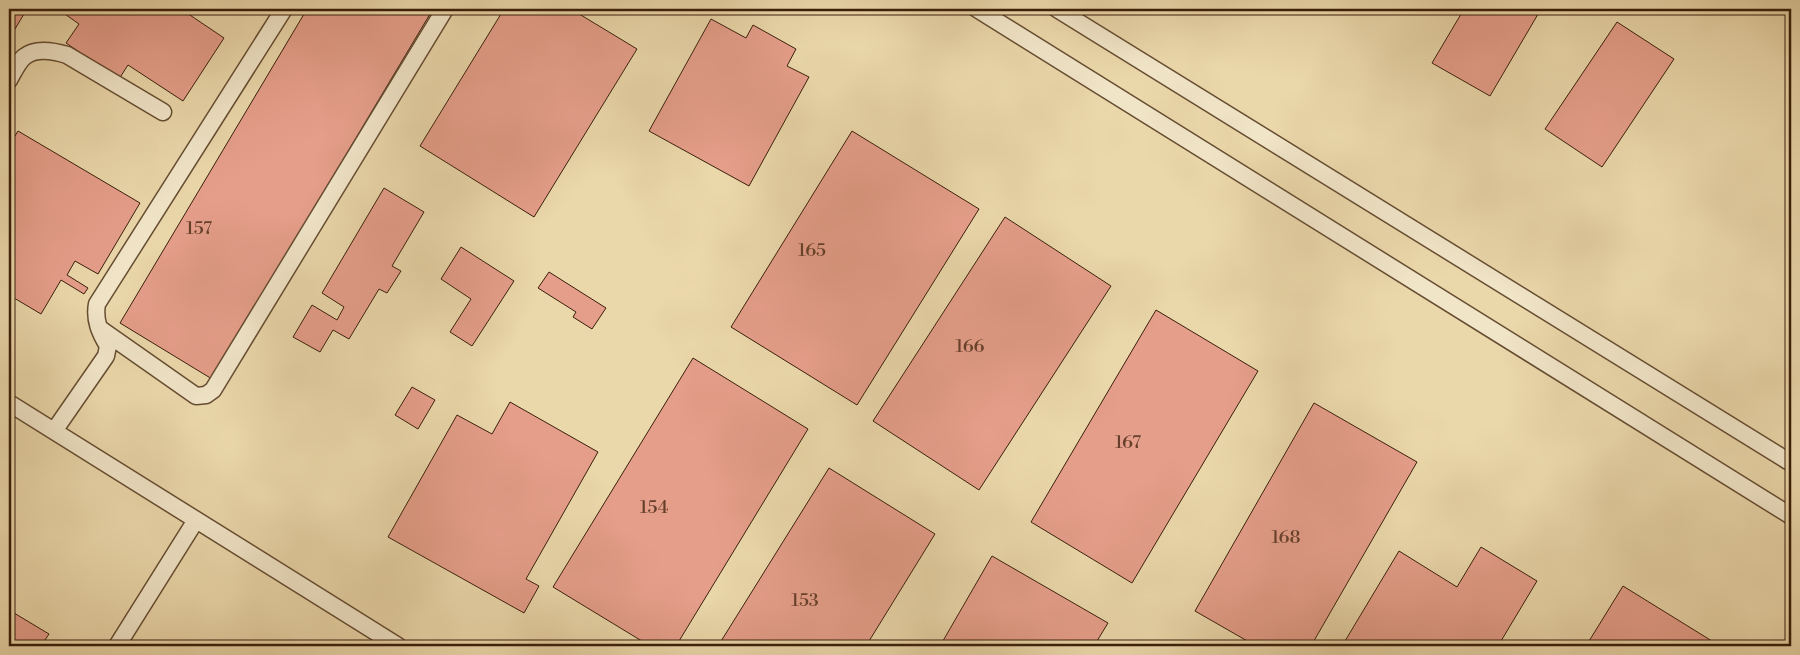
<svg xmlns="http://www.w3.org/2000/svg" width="1800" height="655" font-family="'Libre Bodoni',serif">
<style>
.building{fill:#e59e8a;stroke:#3a1f0a}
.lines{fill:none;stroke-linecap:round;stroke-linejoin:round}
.lane-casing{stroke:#664d32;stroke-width:19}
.lane{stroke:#f1e5c8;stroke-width:16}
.labels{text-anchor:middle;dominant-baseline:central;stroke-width:5;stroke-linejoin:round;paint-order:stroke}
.number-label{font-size:18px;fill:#653f2a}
</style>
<rect width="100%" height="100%" fill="#ead7aa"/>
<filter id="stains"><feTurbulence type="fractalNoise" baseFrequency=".004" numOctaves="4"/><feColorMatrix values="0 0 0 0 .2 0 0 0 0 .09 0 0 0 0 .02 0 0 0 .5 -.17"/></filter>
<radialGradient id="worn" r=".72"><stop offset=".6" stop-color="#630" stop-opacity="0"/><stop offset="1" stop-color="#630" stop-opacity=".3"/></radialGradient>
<path class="building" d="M9,9H27L9,39Z
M64,9H181L224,38L183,101L128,65L119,79L66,43L79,24L62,12Z
M307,9H433L212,379L120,323Z
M504,9H571L637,49L534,217L420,146Z
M1464,9H1541L1490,96L1432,63Z
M711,19L746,38L753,25L796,49L787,66L809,77L749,186L649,131Z
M1617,22L1674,59L1602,167L1545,129Z
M18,131L140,203L98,274L75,261L67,275L88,288L84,294L61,280L41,314L9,295V146Z
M852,131L979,209L857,405L731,327Z
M384,188L424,212L392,266L401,271L387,293L379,289L349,339L333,330L320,352L293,337L312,305L337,320L344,307L322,293Z
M1005,217L1111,286L979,490L873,421Z
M461,247L514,281L472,346L450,332L471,299L441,279Z
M549,272L606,308L592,329L573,317L576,312L538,288Z
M1156,310L1258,371L1132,583L1031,522Z
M693,358L808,429L676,646H650L553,587Z
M412,387L435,400L418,429L395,415Z
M510,402L598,452L526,579L539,586L524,613L388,537L457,415L492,434Z
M1314,403L1417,462L1311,646H1256L1195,611Z
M829,468L935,534L866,646H718Z
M1481,547L1537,581L1498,646H1342L1399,551L1457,587Z
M992,556L1108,623L1094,646H940Z
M1623,586L1720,646H1586Z
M9,610L49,634L41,646H9Z"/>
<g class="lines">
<g class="lane-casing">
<path id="lane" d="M977,9L1791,516
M1057,9L1791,463
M9,80C13,73 18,62 24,57C36,47 54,51 67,55L163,112
M99,328L196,396L206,395L213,390L445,9
M9,403L398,646
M54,431L106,356L108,346C100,333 94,320 97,304L284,9
M117,646L196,520"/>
</g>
<use href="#lane" class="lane"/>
</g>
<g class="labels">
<g class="number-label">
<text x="199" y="228">157</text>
<text x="812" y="250">165</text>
<text x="970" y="346">166</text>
<text x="1128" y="442">167</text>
<text x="654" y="507">154</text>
<text x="1286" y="537">168</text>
<text x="805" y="600">153</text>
</g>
</g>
<rect width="1800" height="655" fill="none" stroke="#ead7aa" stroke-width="30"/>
<rect x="10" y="10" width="1780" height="635" fill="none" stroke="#3a1f0a" stroke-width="2.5"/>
<rect x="15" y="15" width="1770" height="625" fill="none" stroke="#3a1f0a"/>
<rect width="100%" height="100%" filter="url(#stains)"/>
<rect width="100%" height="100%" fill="url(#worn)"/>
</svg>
